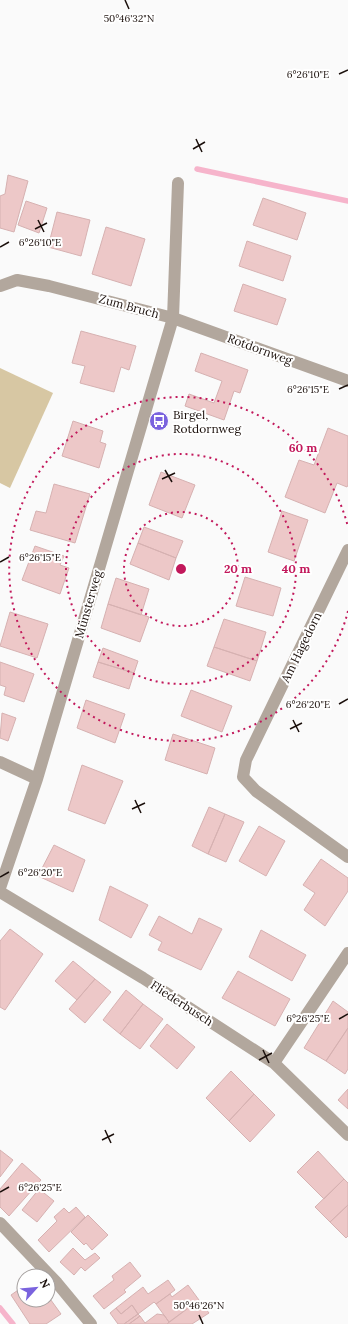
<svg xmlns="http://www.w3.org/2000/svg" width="348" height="1324" font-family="Lora,serif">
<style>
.green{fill:#d7c7a3}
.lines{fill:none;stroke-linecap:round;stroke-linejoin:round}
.stream{stroke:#f6b4cb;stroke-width:5.5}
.building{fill:#edc8c8;stroke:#d6b1b1}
.street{stroke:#b2a79d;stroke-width:12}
.ticks{fill:none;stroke:#1b100c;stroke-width:1.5}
.ring{fill:none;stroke:#c2185b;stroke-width:2;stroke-dasharray:2 4}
.labels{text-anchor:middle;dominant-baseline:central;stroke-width:4;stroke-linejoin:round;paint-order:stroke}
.street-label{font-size:12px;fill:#1b100c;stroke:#fff}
.poi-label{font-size:12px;fill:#1b100c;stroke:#fff;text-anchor:start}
.ticks-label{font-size:10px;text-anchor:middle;fill:#1b100c;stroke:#fff;stroke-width:4;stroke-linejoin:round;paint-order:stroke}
.centre{fill:#c2185b;stroke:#fff;stroke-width:2}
.ring-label{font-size:12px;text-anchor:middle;font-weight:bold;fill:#c2185b;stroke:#fff;stroke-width:4;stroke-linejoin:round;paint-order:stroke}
</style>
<rect width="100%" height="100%" fill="#fafafa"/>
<path class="green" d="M0,368L53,393L10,488L0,483Z"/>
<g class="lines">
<path class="stream" d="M197,169L348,201
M0,1308L13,1324"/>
</g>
<path class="building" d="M8,175L28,181L14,232L0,228V196L5,194Z
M263,198L306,213L297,240L253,225Z
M26,201L47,208L39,233L18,225Z
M57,212L90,220L81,256L48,247Z
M106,227L145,239L131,286L92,274Z
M247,241L291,256L283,281L239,266Z
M243,284L286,299L277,325L234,311Z
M81,331L136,346L129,370L121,367L114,392L80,383L85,366L72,363Z
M201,353L248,370L240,393L234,391L224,420L185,406L189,394L214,403L222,381L195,371Z
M73,421L103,431L100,442L106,444L99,468L62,456Z
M328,428L348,436V485L347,487L337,483L325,513L285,497L299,460L314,465Z
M161,472L195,485L182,518L149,505Z
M54,484L90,494L75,543L30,530L36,511L46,513Z
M282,511L308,520L294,561L268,552Z
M144,527L183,541L176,558L138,543Z
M138,543L176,558L169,580L130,564Z
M35,546L64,556L60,565L69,568L60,594L22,580Z
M245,577L281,588L273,616L236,606Z
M116,578L149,589L141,615L108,604Z
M108,604L149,617L140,642L101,628Z
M10,612L48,624L37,658L0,646Z
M224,619L266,632L257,661L214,647Z
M214,647L257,661L250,681L207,666Z
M103,648L138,661L134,673L98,662Z
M0,662L34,674L24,702L4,695L6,687L0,685Z
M98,662L134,673L129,689L93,677Z
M191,690L232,706L222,732L181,716Z
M86,700L125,714L115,743L77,728Z
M2,713L16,718L8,741L0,738Z
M173,734L215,748L207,774L165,760Z
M82,765L123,781L105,824L68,810Z
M209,807L225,814L208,854L192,846Z
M225,814L244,822L226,862L208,854Z
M259,826L285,841L266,876L239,861Z
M54,845L85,860L73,892L38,876Z
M321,859L348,878V891L325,926L304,910L315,893L303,885Z
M110,886L148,905L131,938L99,920Z
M159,916L192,934L199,918L222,929L201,970L158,950L162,942L149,935Z
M10,929L43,954L5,1010L0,1007V941Z
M261,930L306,955L292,981L249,957Z
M73,961L95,979L77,1000L55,981Z
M238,971L290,999L275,1026L222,998Z
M95,979L111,992L85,1023L69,1009Z
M126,990L143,1004L120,1034L103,1020Z
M333,1001L348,1012V1028L326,1061L304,1048Z
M143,1004L163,1019L140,1049L120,1034Z
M167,1024L195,1047L177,1069L150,1046Z
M348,1028V1069L345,1074L326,1061Z
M231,1071L254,1094L229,1121L206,1098Z
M348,1089V1109L338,1100Z
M254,1094L275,1115L250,1142L229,1121Z
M0,1150L13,1160L0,1177Z
M318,1151L344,1179L324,1199L297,1172Z
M22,1163L41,1180L9,1216L0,1207V1189Z
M344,1179L348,1183V1205L330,1222L315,1207Z
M39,1189L54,1201L37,1222L22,1210Z
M348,1205V1236L346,1238L330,1222Z
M76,1207L85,1217L49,1252L38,1240L57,1221L54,1217L64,1208L69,1213Z
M88,1215L108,1235L92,1250L86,1243L84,1245L71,1232Z
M73,1248L85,1260L95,1253L100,1258L85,1271L81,1267L74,1275L60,1262Z
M130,1262L141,1276L124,1290L126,1292L104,1309L93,1296L114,1280L112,1276Z
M168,1280L175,1290L156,1304L154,1302L138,1314L132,1305L121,1314L116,1308L143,1287L148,1294Z
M188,1285L199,1300L169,1322L156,1304L170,1294L172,1297Z
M24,1286V1300H48V1296L61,1314L46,1324H30L11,1295Z
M199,1300L209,1313L192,1324H167Z
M132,1305L138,1314L124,1324H118L110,1313L116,1308L121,1314Z
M138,1314L140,1316L129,1324H124Z
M157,1314L164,1315L169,1322L167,1324H129L140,1316L145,1323Z"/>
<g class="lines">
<path class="street" d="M0,286L17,280L49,286L173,318L348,381
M348,550L246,760L243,777L256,791L348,857
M0,762L37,779
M0,888L37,779L173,318L178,183
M0,892L143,978L274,1063L348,1135
M274,1063L348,953
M0,1223L57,1283L91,1324"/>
</g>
<path class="ticks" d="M125,0L129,9M339,74L348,70M196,139L202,152M193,149L205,142M38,220L44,232M35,229L47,223M0,247L9,242M339,389L348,385M165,470L172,482M162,479L175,473M0,562L9,557M339,704L348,699M293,720L299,732M290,729L302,723M135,800L141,813M132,809L145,803M0,877L9,872M339,1019L348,1014M263,1050L269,1063M259,1060L272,1053M105,1130L111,1143M102,1140L114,1134M0,1192L9,1187M199,1315L203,1324"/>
<g class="ring">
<circle cx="181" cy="569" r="57"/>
<circle cx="181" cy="569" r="115"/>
<path d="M348 611A172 172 0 1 1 348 527"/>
</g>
<defs>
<g id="bus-disc" transform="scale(1)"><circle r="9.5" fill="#7a63de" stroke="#fff"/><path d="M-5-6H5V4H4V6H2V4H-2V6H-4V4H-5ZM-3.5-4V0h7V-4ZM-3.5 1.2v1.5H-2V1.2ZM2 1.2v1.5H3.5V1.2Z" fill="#fff"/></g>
</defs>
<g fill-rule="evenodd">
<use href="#bus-disc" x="159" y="421"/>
</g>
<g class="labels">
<g class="street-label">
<text transform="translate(129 306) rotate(15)">Zum Bruch</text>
<text transform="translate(260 349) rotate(20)">Rotdornweg</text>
<text transform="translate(88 604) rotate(-74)">Münsterweg</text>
<text transform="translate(301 647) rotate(-64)">Am Hagedorn</text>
<text transform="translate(182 1003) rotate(33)">Fliederbusch</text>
</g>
<g class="poi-label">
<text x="173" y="414">Birgel,<tspan x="173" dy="14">Rotdornweg</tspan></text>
</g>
</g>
<g class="ticks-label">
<text x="129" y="22">50°46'32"N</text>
<text x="308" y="78">6°26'10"E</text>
<text x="40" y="246">6°26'10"E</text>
<text x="308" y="393">6°26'15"E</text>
<text x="40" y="561">6°26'15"E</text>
<text x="308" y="708">6°26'20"E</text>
<text x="40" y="876">6°26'20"E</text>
<text x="308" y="1022">6°26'25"E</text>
<text x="40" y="1191">6°26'25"E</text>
<text x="199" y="1309">50°46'26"N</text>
</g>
<circle cx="181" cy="569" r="6" class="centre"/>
<g class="ring-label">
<text x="303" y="452">60 m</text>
<text x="238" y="573">20 m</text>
<text x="296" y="573">40 m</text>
</g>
<g transform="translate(36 1288) rotate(63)"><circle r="19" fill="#ffffff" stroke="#a49f9e"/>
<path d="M0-3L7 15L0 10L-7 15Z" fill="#7a63de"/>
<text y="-6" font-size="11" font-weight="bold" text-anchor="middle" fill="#1b100c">N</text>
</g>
</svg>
